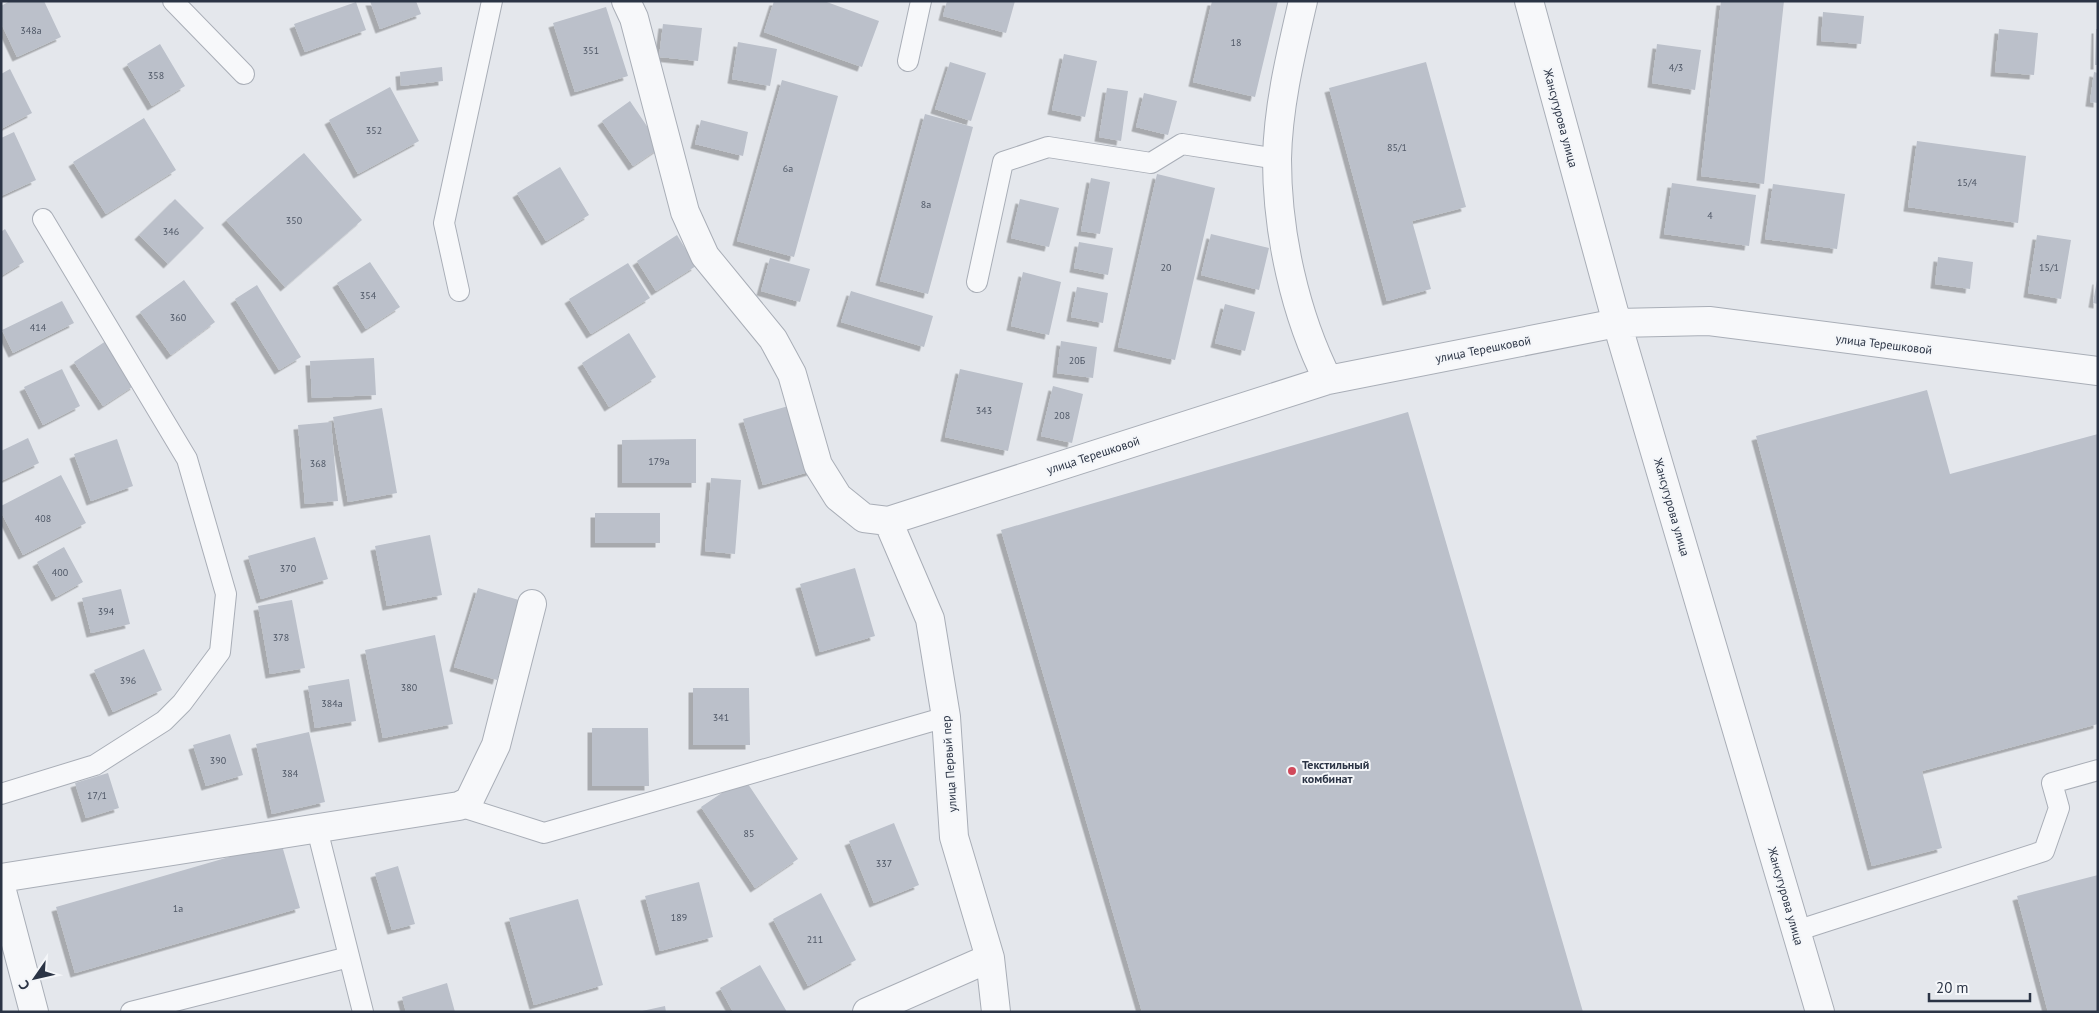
<svg xmlns="http://www.w3.org/2000/svg" width="2099" height="1013" font-family="'PT Sans',sans-serif">
<style>
.building{fill:#bbc0ca;filter:url(#shadow)}
.lines{fill:none;stroke-linecap:round;stroke-linejoin:round}
.service-casing{stroke:#a9aeb7;stroke-width:22}
.minor-casing{stroke:#a9aeb7;stroke-width:30}
.tertiary-casing{stroke:#a9aeb7;stroke-width:30}
.service{stroke:#f7f8fa;stroke-width:20}
.minor{stroke:#f7f8fa;stroke-width:28}
.tertiary{stroke:#f7f8fa;stroke-width:28}
.poi-dot{fill:#d1495b;stroke:#f4f6f9;stroke-width:2}
.labels{text-anchor:middle;dominant-baseline:central;stroke-width:4;stroke-linejoin:round;paint-order:stroke}
.number-label{font-size:10px;fill:#4f5766}
.street-label{font-size:12px;fill:#2b3445;stroke:#f4f6f9}
.poi-label{font-size:12px;font-weight:bold;fill:#2b3445;stroke:#f4f6f9;text-anchor:start}
</style>
<defs>
<filter id="shadow"><feDropShadow dx="-4.5" dy="4.5" stdDeviation="0" flood-color="#0004"/></filter>
</defs>
<rect width="100%" height="100%" fill="#e4e7ec"/>
<path class="building" d="M10,1H44L61,37L17,57L1,23V6Z
M370,1H416L421,14L380,29Z
M774,1H824L879,21L862,67L764,32Z
M947,1H1015L1006,33L943,16Z
M1212,1H1278L1255,97L1193,82Z
M1721,1H1784L1764,184L1701,176Z
M356,2L366,30L305,52L294,24Z
M606,7L628,76L575,92L553,23Z
M1823,12L1864,16L1861,44L1821,41Z
M663,24L702,28L698,61L659,57Z
M1999,29L2038,33L2034,75L1995,72Z
M2096,29H2098V65H2095Z
M738,42L777,49L770,86L732,79Z
M160,44L185,86L152,106L127,64Z
M1657,44L1701,50L1695,90L1652,83Z
M1064,54L1097,61L1085,117L1052,110Z
M950,62L986,73L971,121L935,109Z
M1426,62L1466,207L1412,221L1431,289L1387,301L1329,88Z
M442,67L443,81L401,86L400,72Z
M10,69L32,113L1,129V74Z
M2094,72L2098,73V103L2090,102Z
M782,80L838,96L794,257L737,241Z
M390,87L419,141L358,174L329,120Z
M1107,88L1128,91L1121,141L1099,137Z
M1144,93L1177,101L1168,135L1136,127Z
M630,101L661,147L633,166L602,121Z
M925,114L973,127L928,294L880,281Z
M144,118L176,170L106,214L73,162Z
M701,120L748,132L743,156L695,144Z
M14,132L36,180L1,196V138Z
M1917,141L2026,156L2018,223L1908,207Z
M304,153L362,220L285,287L226,220Z
M560,167L589,215L546,241L517,193Z
M1157,174L1215,188L1175,360L1118,347Z
M1091,178L1110,182L1100,234L1081,231Z
M1672,183L1756,195L1749,246L1664,234Z
M1773,184L1845,194L1837,249L1765,239Z
M175,199L204,228L168,264L139,235Z
M1020,199L1059,208L1049,247L1011,238Z
M5,229L24,262L1,276V232Z
M1211,234L1269,248L1259,290L1201,275Z
M677,235L696,266L656,291L637,261Z
M2037,235L2071,240L2061,299L2028,293Z
M1079,242L1113,248L1108,275L1074,268Z
M1938,257L1973,262L1970,289L1935,284Z
M770,258L810,269L800,302L761,291Z
M370,262L400,307L366,329L337,283Z
M628,263L650,298L591,334L569,299Z
M1023,272L1061,282L1049,335L1011,326Z
M184,280L215,322L171,355L140,312Z
M2097,280H2098V304L2093,303Z
M257,285L301,357L279,370L235,299Z
M1077,287L1108,293L1103,323L1071,317Z
M851,291L933,316L924,347L841,322Z
M62,301L74,323L13,353L2,330Z
M1225,304L1255,312L1245,351L1215,343Z
M629,333L656,377L609,407L582,363Z
M106,341L135,385L103,406L74,362Z
M1061,341L1097,347L1093,378L1057,373Z
M374,358L376,395L312,398L310,361Z
M62,369L80,406L43,425L24,387Z
M960,369L1023,383L1008,451L945,437Z
M1053,386L1083,394L1072,443L1041,436Z
M1927,390L1950,474L2098,434V724L1922,771L1942,848L1872,866L1756,436Z
M792,405L812,471L763,485L743,419Z
M382,408L397,493L348,502L333,417Z
M1408,412L1583,1012H1142L1001,530Z
M331,422L338,501L305,504L298,425Z
M28,438L39,463L1,481V451Z
M117,439L133,486L91,501L74,454Z
M696,439V483H622V440Z
M61,475L86,523L23,555L1,512V506Z
M711,478L741,480L735,554L705,551Z
M595,513H660V543H595Z
M430,535L442,595L387,606L375,546Z
M315,537L328,579L261,599L248,556Z
M64,547L83,582L56,597L37,562Z
M855,568L875,636L820,652L800,584Z
M478,588L522,601L497,680L454,667Z
M121,589L130,624L91,633L82,598Z
M292,600L305,668L270,674L258,606Z
M435,635L453,724L383,738L365,650Z
M144,649L162,690L113,712L94,670Z
M349,679L356,721L315,728L308,686Z
M693,688H749L750,745H693Z
M592,728H648L649,786H592Z
M309,732L325,802L272,814L256,744Z
M230,734L243,775L206,786L193,745Z
M108,773L119,808L86,818L75,783Z
M744,778L798,859L755,888L701,807Z
M894,823L919,885L874,903L849,841Z
M281,842L300,908L75,973L56,907Z
M398,866L415,924L392,930L375,873Z
M2098,875V1012H2048L2017,896Z
M699,882L713,937L660,951L645,896Z
M821,893L856,960L808,986L773,919Z
M578,899L603,985L534,1005L509,918Z
M760,965L787,1012H733L720,988Z
M447,983L455,1012H406L402,997Z
M665,1006L666,1012H642V1011Z"/>
<g class="lines">
<g class="service-casing">
<path id="service" d="M173,1L244,74
M908,61L921,1
M977,282L1003,162L1048,147L1151,163L1182,144L1277,159
M459,291L444,223L492,1
M1,794L95,765L164,721L182,703L220,652L226,594L187,459L43,219
M459,806L544,833L946,717
M317,829L363,1012
M1796,931L2044,851L2059,808L2052,783L2098,770
M131,1012L349,957"/>
</g>
<g class="minor-casing">
<path id="minor" d="M626,1L634,18L685,212L705,256L773,339L792,374L818,465L838,497L864,518L888,521L1328,380L1617,323
M1303,1C1291,53 1278,106 1277,159C1277,233 1295,315 1328,380
M888,521L930,619L946,717L954,837L990,958L996,1012
M1,878L459,806L469,801L496,745L532,604
M1,887L34,1012
M867,1012L990,958"/>
</g>
<g class="tertiary-casing">
<path id="tertiary" d="M1529,1L1617,323L1820,1012
M1617,323L1709,321L2098,371"/>
</g>
<use href="#service" class="service"/>
<use href="#minor" class="minor"/>
<use href="#tertiary" class="tertiary"/>
</g>
<circle class="poi-dot" cx="1292" cy="771" r="5"/>
<g class="labels">
<g class="number-label">
<text x="31" y="30">348а</text>
<text x="1236" y="42">18</text>
<text x="591" y="50">351</text>
<text x="1676" y="67">4/3</text>
<text x="156" y="75">358</text>
<text x="374" y="130">352</text>
<text x="1397" y="147">85/1</text>
<text x="788" y="168">6а</text>
<text x="1967" y="182">15/4</text>
<text x="926" y="204">8а</text>
<text x="1710" y="215">4</text>
<text x="294" y="220">350</text>
<text x="171" y="231">346</text>
<text x="1166" y="267">20</text>
<text x="2049" y="267">15/1</text>
<text x="368" y="295">354</text>
<text x="178" y="317">360</text>
<text x="38" y="327">414</text>
<text x="1077" y="360">20Б</text>
<text x="984" y="410">343</text>
<text x="1062" y="415">208</text>
<text x="659" y="461">179а</text>
<text x="318" y="463">368</text>
<text x="43" y="518">408</text>
<text x="288" y="568">370</text>
<text x="60" y="572">400</text>
<text x="106" y="611">394</text>
<text x="281" y="637">378</text>
<text x="128" y="680">396</text>
<text x="409" y="687">380</text>
<text x="332" y="703">384а</text>
<text x="721" y="717">341</text>
<text x="218" y="760">390</text>
<text x="290" y="773">384</text>
<text x="97" y="795">17/1</text>
<text x="749" y="833">85</text>
<text x="884" y="863">337</text>
<text x="178" y="908">1а</text>
<text x="679" y="917">189</text>
<text x="815" y="939">211</text>
</g>
<g class="street-label">
<text transform="translate(1561 118) rotate(75)">Жансугурова улица</text>
<text transform="translate(1884 344) rotate(7)">улица Терешковой</text>
<text transform="translate(1483 349) rotate(-11)">улица Терешковой</text>
<text transform="translate(1093 455) rotate(-18)">улица Терешковой</text>
<text transform="translate(1672 507) rotate(74)">Жансугурова улица</text>
<text transform="translate(949 764) rotate(-94)">улица Первый пер</text>
<text transform="translate(1786 896) rotate(74)">Жансугурова улица</text>
</g>
<g class="poi-label">
<text x="1302" y="764">Текстильный<tspan x="1302" dy="14">комбинат</tspan></text>
</g>
</g>
<rect width="2099" height="1013" fill="none" stroke="#2b3445" stroke-width="5"/>
<g transform="translate(35 978) rotate(236)" stroke="#f4f6f9" stroke-width="4" paint-order="stroke">
<path d="M0-4L9 19L0 12L-9 19Z" fill="#2b3445"/>
<text y="-8" font-size="14" font-weight="bold" text-anchor="middle" fill="#2b3445">С</text>
</g>
<path d="M1929 993v8h101v-8" fill="none" stroke="#2b3445" stroke-width="2.5"/>
<text x="1936" y="993" font-size="15" fill="#2b3445" stroke="#f4f6f9" stroke-width="4" paint-order="stroke">20 m</text>
</svg>
